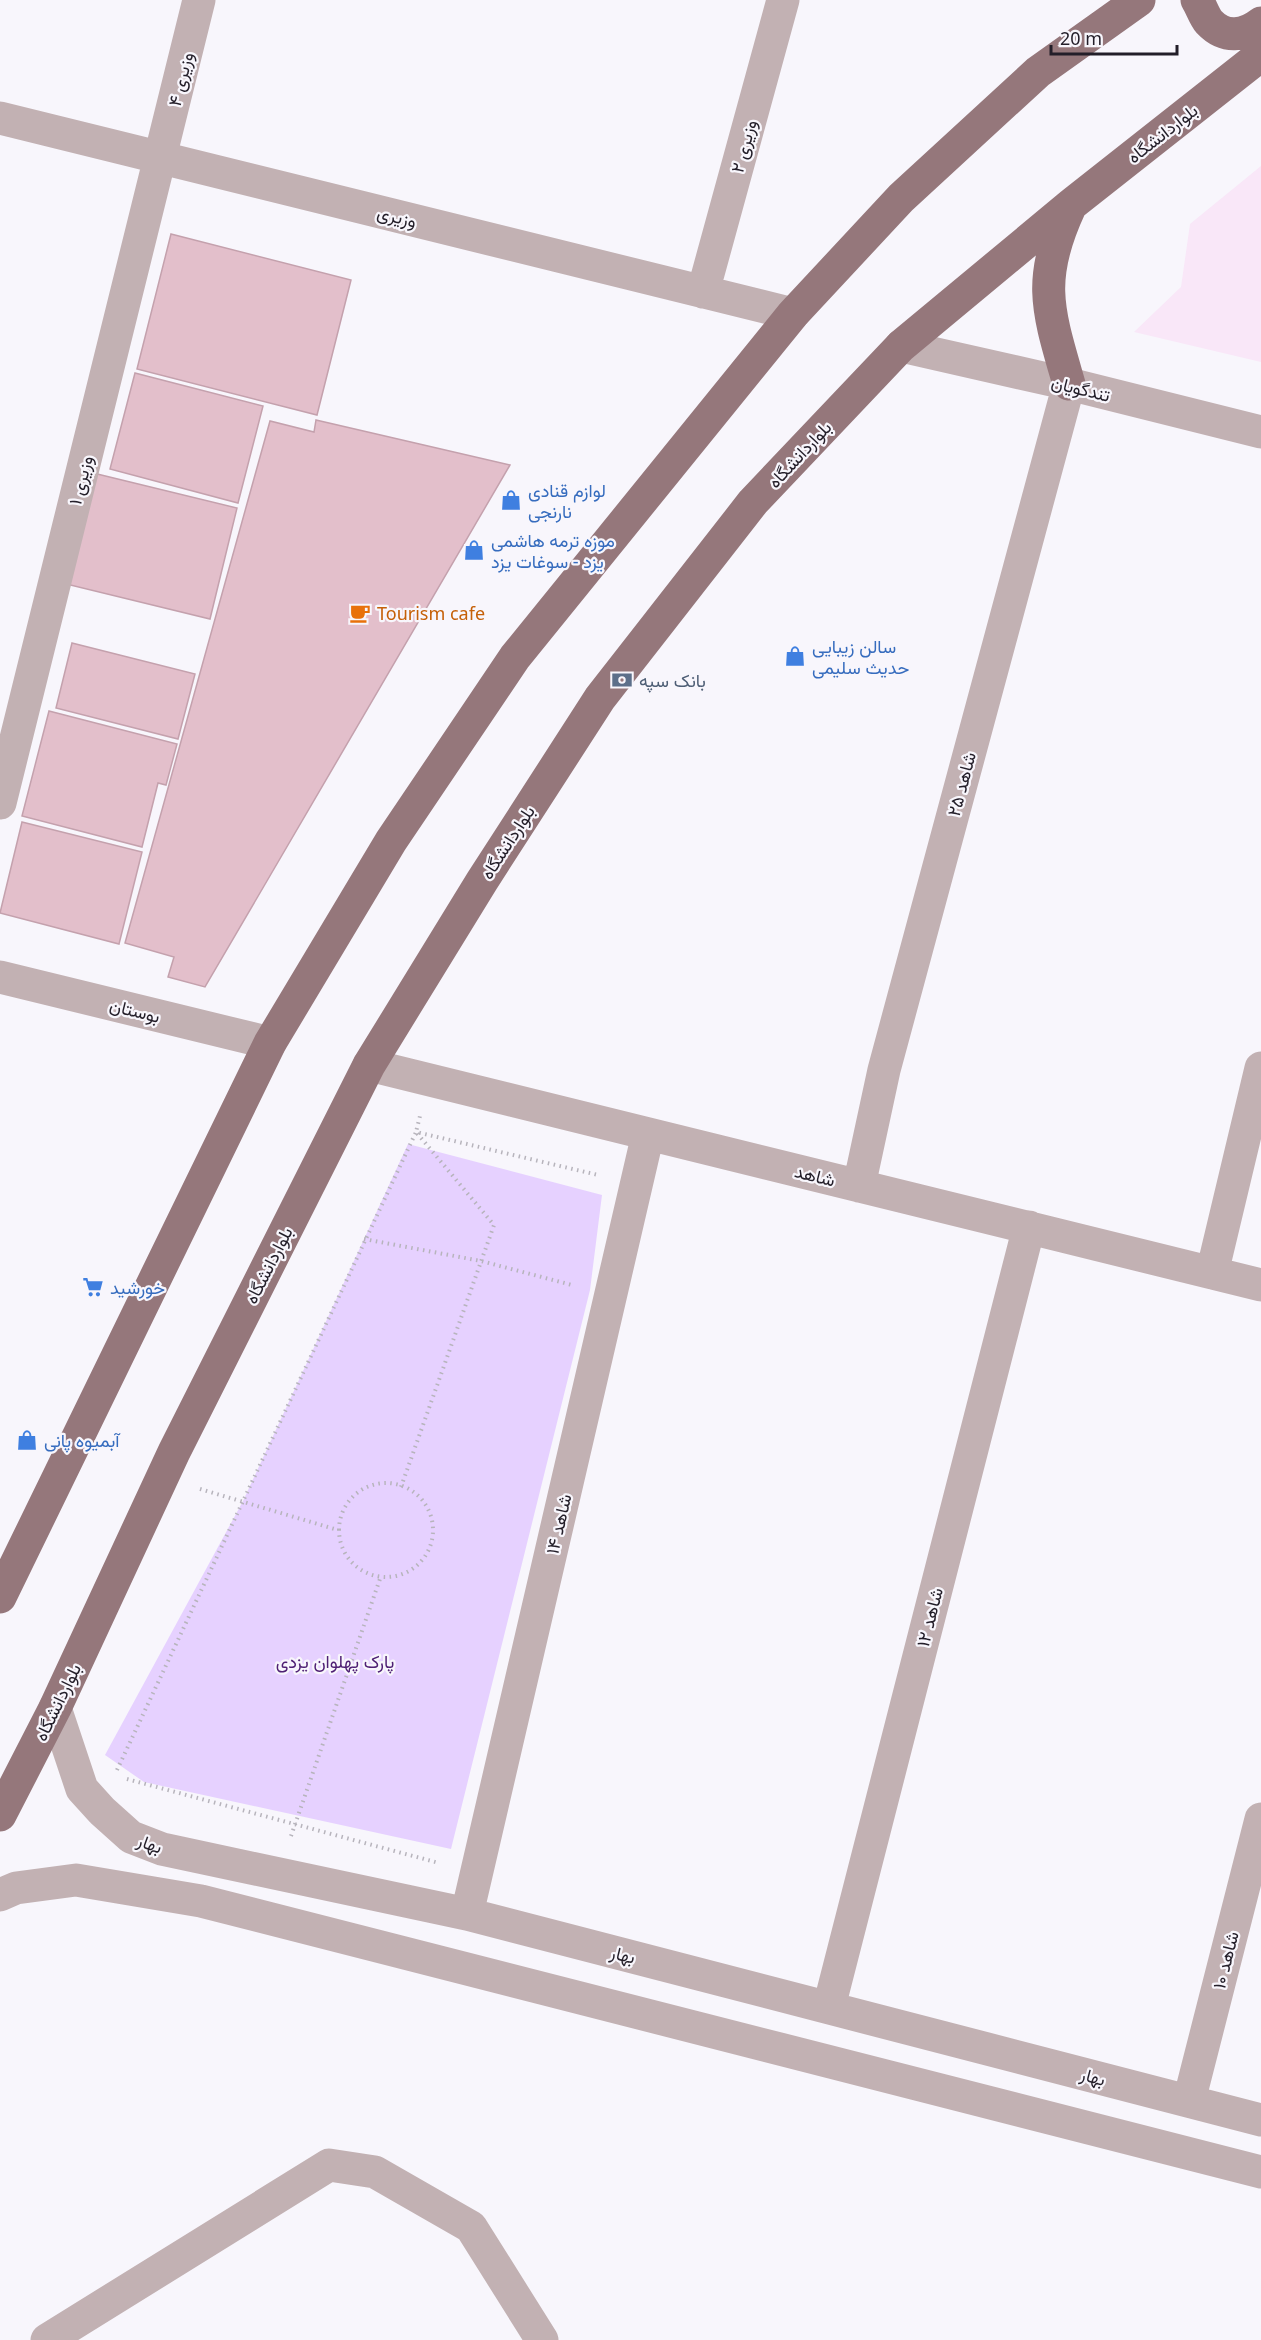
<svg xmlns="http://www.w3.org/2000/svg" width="1261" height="2340" font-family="'Noto Sans',Vazirmatn,sans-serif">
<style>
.education{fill:#f9e7f8}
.green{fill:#e6d1ff}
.building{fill:#e3bfcb;stroke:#c4a1ad;stroke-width:1.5}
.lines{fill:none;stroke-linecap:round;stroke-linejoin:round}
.path{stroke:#b7b4bc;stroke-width:4;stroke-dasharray:1.5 4.5;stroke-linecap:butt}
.minor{stroke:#c2b1b3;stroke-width:33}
.major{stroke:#95777b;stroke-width:33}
.labels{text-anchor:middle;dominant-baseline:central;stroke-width:4.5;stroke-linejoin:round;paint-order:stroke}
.street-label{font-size:18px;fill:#231e29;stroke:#f8f6fc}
.shop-label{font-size:18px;fill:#366cbe;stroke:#f8f6fc;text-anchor:start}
.food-label{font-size:18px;fill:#c56008;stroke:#f8f6fc;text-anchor:start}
.service-label{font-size:18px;fill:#4e5e75;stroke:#f8f6fc;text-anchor:start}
.park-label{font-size:18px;fill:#4f2074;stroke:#f8f6fc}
</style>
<rect width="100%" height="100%" fill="#f8f6fc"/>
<path class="education" d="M1261,166V362L1134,332L1181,287L1190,224Z"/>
<path class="green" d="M408,1144L602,1195L590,1290L451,1849L144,1782L105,1755L243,1501Z"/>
<path class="building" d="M171,234L351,280L317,415L137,369Z
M135,373L263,406L238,503L110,469Z
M316,420L510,465L205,987L168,977L174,957L125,943L270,421L314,432Z
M89,472L237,508L210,619L62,583Z
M72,643L195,674L178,739L56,708Z
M49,711L177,744L166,785L158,783L142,847L22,816Z
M22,822L142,852L119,944L0,913Z"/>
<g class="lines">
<path class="path" d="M364,1239L481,1261L572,1285
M339 1530a47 47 0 1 1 94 0a47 47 0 1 1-94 0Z
M401,1487L494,1225L416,1132L420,1116
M200,1489L338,1530
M117,1770L416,1132L598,1175
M127,1779L439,1863
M291,1836L381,1576"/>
<path class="minor" d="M0,118L793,314
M703,292L783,0
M901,346L1069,384L1261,432
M0,803L199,0
M0,977L270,1043
M369,1065L1261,1285
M859,1186L884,1070L1069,384
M1212,1273L1261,1068
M55,1708L82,1789L102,1811L131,1837L162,1849L467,1914L1261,2120
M0,1895L16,1888L76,1880L201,1901L1261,2172
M467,1914L648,1134
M829,2007L1029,1227
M1189,2101L1261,1819
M47,2340L329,2165L375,2172L471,2227L542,2340"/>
<path class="major" d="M1197,0C1201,6 1204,16 1209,22C1225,39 1244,36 1261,23
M1069,384C1048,311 1036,280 1070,207
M0,1597L270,1043L391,841L515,657L793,314L901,198L1038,72L1139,0
M0,1815L55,1708L174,1452L369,1065L482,881L600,698L753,502L901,346L1072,204L1261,55"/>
</g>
<defs>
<g id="shop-bare" transform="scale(1.62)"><path d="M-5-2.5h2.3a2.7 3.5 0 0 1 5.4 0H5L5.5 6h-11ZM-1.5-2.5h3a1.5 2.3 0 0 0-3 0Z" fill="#3f7fe0" stroke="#f8f6fc" stroke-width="2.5" paint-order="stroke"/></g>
<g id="cafe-bare" transform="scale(1.62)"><path d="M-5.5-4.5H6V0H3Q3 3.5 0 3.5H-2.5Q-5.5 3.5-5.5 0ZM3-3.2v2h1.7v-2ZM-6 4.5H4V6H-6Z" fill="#e8710a" stroke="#f8f6fc" stroke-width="2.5" paint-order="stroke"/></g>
<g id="bank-bare" transform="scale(1.62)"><path d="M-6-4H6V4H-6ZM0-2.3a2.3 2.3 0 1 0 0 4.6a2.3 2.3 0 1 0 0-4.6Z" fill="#5c6f8a" stroke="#f8f6fc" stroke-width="2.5" paint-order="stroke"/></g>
<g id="supermarket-bare" transform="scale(1.62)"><path d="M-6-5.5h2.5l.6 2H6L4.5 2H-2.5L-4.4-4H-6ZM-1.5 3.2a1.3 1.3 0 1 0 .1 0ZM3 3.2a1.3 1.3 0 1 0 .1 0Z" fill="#3f7fe0" stroke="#f8f6fc" stroke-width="2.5" paint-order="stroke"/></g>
</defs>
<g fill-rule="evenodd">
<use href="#shop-bare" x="511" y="500"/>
<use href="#shop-bare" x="474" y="550"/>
<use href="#cafe-bare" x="360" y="613"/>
<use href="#shop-bare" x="795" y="656"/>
<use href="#bank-bare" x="622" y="680"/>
<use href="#supermarket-bare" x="93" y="1287"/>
<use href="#shop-bare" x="27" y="1440"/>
</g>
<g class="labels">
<g class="street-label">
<text transform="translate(180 79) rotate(-76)">وزیری ۴</text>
<text transform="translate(1162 133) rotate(-38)">بلواردانشگاه</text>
<text transform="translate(743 146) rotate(-75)">وزیری ۲</text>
<text transform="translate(397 216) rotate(14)">وزیری</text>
<text transform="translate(1081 388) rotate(14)">تندگویان</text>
<text transform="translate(799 454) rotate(-47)">بلواردانشگاه</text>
<text transform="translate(80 480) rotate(-76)">وزیری ۱</text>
<text transform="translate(961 784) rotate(-75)">شاهد ۲۵</text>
<text transform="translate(507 842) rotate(-57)">بلواردانشگاه</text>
<text transform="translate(135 1010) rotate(14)">بوستان</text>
<text transform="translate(815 1175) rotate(14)">شاهد</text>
<text transform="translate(268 1265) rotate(-63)">بلواردانشگاه</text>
<text transform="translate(558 1524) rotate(-77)">شاهد ۱۴</text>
<text transform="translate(929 1617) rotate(-76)">شاهد ۱۲</text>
<text transform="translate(57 1702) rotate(-64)">بلواردانشگاه</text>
<text transform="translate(150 1843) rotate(20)">بهار</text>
<text transform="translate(623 1954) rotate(14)">بهار</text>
<text transform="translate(1225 1960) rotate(-76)">شاهد ۱۰</text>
<text transform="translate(1093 2076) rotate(15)">بهار</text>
</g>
<g class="shop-label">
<text x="528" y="490">لوازم قنادی<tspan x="528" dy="21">نارنجی</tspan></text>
<text x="491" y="540">موزه ترمه هاشمی<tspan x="491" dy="21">یزد - سوغات یزد</tspan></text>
<text x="812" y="646">سالن زیبایی<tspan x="812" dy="21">حدیث سلیمی</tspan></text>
<text x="110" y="1287">خورشید</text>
<text x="44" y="1440">آبمیوه پانی</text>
</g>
<g class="food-label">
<text x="377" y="613">Tourism cafe</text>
</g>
<g class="service-label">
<text x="639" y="680">بانک سپه</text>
</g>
<g class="park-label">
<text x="335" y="1661">پارک پهلوان یزدی</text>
</g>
</g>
<path d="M1051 45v9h126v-9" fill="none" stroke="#231e29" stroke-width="3"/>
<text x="1060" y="45" font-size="18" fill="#231e29" stroke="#f8f6fc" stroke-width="4.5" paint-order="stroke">20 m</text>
</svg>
